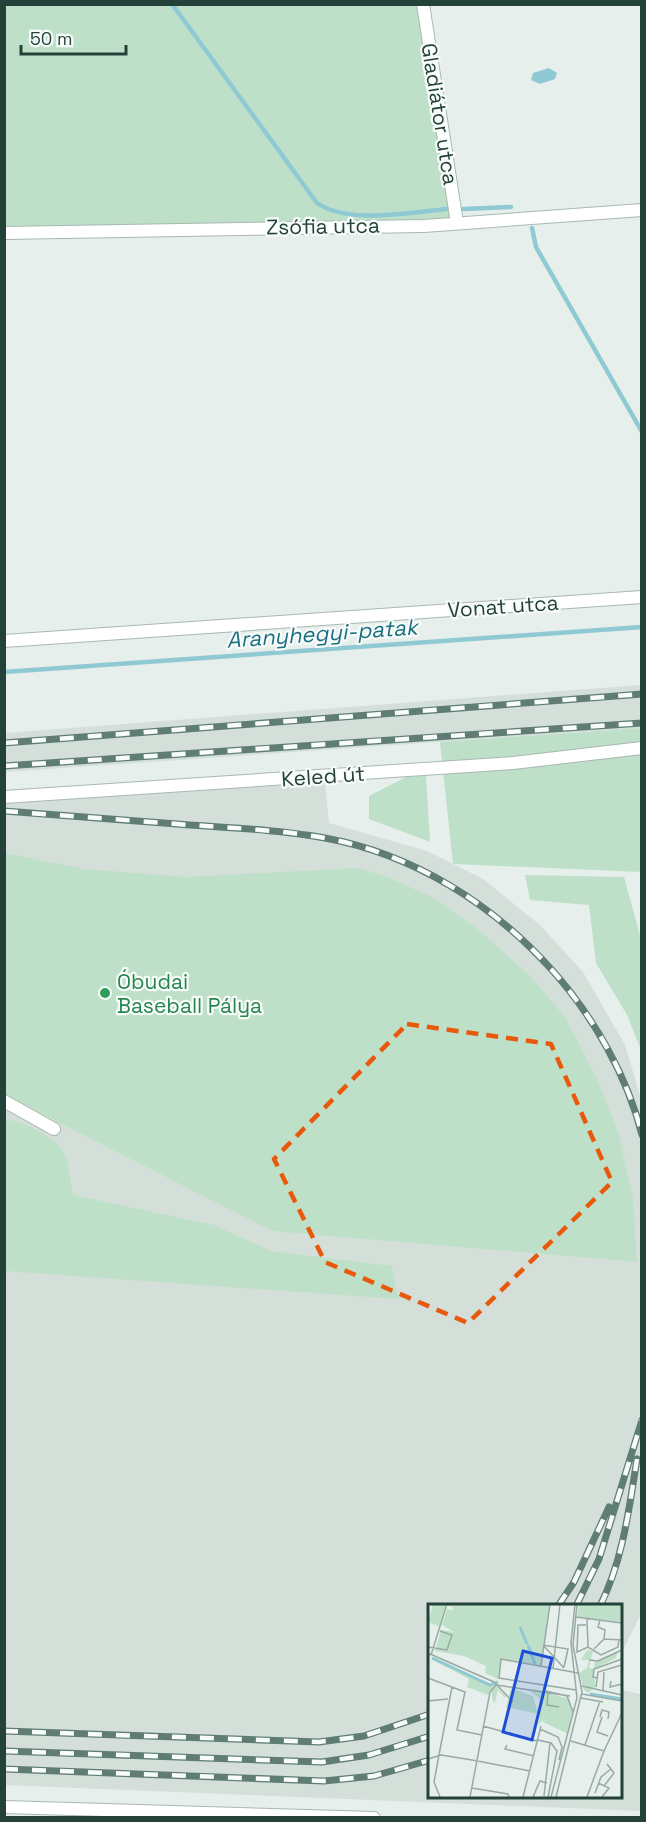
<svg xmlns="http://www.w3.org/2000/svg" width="646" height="1822" font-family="'Space Grotesk',sans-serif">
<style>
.built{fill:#d4dfda}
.green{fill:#bfe0c8}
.water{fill:#8ec9d4}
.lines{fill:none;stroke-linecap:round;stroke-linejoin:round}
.stream{stroke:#8ec9d4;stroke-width:4.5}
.minor-casing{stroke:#a8b8b2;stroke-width:14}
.minor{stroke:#fff;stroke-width:12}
.rail-casing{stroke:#5f7d75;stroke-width:7}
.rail{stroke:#f7fbf9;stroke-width:4.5;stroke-dasharray:14;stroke-linecap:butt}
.marked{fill:none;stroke:#e8590c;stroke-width:4.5;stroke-dasharray:12 8;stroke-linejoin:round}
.leisure-dot{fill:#2e9e5b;stroke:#f7fbf9;stroke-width:2}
.labels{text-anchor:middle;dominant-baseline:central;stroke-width:4.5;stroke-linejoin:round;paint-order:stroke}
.street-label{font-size:21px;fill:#24423a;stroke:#f7fbf9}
.leisure-label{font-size:21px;fill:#27864d;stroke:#f7fbf9;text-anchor:start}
.water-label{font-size:22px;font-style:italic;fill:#1c6f80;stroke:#f7fbf9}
.inset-river{fill:none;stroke:#8ec9d4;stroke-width:3}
.inset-road{fill:none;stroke:#98aaa4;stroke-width:1.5}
.view{fill:#1d4ed8;fill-opacity:0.15;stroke:#1d4ed8;stroke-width:3}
.inset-edge{fill:none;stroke:#24423a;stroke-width:3}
</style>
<rect width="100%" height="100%" fill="#e6efeb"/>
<path class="built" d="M641,685V728L5,772L4,733Z
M325,783L329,823L427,851L483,879L540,925L583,972L625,1045L642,1102L641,1614L621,1654L620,1606H430V1796H620L621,1690L641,1694V1811L5,1785V800Z"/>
<path class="green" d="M4,5H423L457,223L5,240Z
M641,728V872L453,864L440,742Z
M408,776H426L430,842L369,819V796Z
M4,853L85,869L185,877L357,868L388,877L436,899L480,931L531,977L565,1017L598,1081L619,1135L633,1198L637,1262L272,1231L5,1095Z
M525,875L624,877L641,939V1050L627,1015L596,963L589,905L530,900Z
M5,1119C22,1121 57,1137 64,1153C70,1165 70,1182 73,1195L214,1225L271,1251L392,1266L398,1299L5,1271Z"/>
<path class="water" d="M549,68L557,73L555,79L540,84L531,80L533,73Z"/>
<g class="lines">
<path class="stream" d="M172,4L317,203C349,225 410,212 448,209
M463,209L511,207
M532,228L536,247L642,432
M4,672L642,627"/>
<g class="minor-casing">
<path id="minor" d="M423,4L457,223
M4,233L424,226L642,210
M4,641L642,597
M4,797L513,763L642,748
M4,1101L54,1129
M4,1807L374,1818"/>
</g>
<use href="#minor" class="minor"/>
<g class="rail-casing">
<path id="rail" d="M4,743L642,694
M4,766L642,723
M4,811C66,816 128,820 190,825C235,828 280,830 325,838C413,854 493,904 552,970C593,1016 627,1075 642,1135
M558,1606L574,1582L609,1507
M576,1606L599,1559L642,1420
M600,1606C623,1560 629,1509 637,1459
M4,1731L319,1742L364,1736L430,1714
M4,1751L322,1762L369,1755L430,1736
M4,1769L324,1781L374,1776L430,1760"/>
</g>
<use href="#rail" class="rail"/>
</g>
<path class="marked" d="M407,1024L551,1044L612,1182L468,1323L325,1262L274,1159Z"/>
<circle class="leisure-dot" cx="105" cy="993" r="6"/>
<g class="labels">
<g class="street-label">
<text transform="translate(440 114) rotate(81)">Gladiátor utca</text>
<text transform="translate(323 226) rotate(-1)">Zsófia utca</text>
<text transform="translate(503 606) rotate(-4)">Vonat utca</text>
<text transform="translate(323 776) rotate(-4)">Keled út</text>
</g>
<g class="leisure-label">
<text x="117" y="981">Óbudai<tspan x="117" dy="24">Baseball Pálya</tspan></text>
</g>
<g class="water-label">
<text transform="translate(322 633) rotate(-4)">Aranyhegyi-patak</text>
</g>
</g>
<g transform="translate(428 1604)">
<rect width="194" height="194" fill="#e6efeb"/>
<path d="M5,0H122L113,62L74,54L70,75L57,69L58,62L36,52L7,47L13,26L26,28L14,21L19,5L24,6L25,3L18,1L12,23L0,18ZM151,0L193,2V18L149,13ZM159,46L165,47L161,64L166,65L167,57L189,49L188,54L166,65L167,83L160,89L156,86L151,69L159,64L161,56H153ZM3,55L68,82L78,92L77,94L70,86L67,98L71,100L65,98L63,85L60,91L39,83L41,75ZM83,84L105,92L110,110L78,103ZM107,85L141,95L145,108L140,130L113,117L110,123L113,103L111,94L103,88Z" fill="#bfe0c8"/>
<path class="inset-river" d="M92,23L99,40M100,41L107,60M4,54L62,81L70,78M162,90L194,95"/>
<path class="inset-road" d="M176,0L194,1M148,13L194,19M159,15L160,43M172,16L170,23L177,26L176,35M158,21H150L149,48L160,43L173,51L190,43L191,35M115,41L140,45L136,63M115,41L136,64M0,43L19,46L24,31L12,27M166,45L176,35L194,36M3,51L19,0M0,53L2,50L66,78L85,98M161,56L170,57L194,46M113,62L122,0M125,64L132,0M0,74L37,88L29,126L54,131M169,74L165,73L166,65L194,55M183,77L182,83L194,80M68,81L142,92M154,82L194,91M168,83L170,68L194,61M148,86L71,74L73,55L150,69M118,87L139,92L145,108M120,88L119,101L131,103M175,88L176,68M154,90L194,97M153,94L175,98M0,97L20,95M172,113L174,106L181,108L180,115M174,113L169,128L180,132M55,122L109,137M112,125L130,133L134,143L131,156M110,136L123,139L129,147L120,193M143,137L176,147L159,193M79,141L77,145L106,152M157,141L172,97M176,147L194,109M11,151L24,83M11,151L6,178L12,193M0,155L13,151L44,156M44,156L102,167M170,179L181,184L174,193M176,182L186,169L179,160M44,184L80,190L81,193M167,189L173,173L183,165M116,192L122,139M42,193L62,88L68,81M95,193L113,122M105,193L112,177L119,179M123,193L149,94L143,39L147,0M128,193L154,88L145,41L149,0"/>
<path class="view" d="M95,47L124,54L104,136L75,128Z"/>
<rect width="194" height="194" class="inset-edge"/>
</g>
<rect width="646" height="1822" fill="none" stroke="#24423a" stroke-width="12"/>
<path d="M21 45v9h105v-9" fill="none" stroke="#24423a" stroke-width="3"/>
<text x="30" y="45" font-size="18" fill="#24423a" stroke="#f7fbf9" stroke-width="4.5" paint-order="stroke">50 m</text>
</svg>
